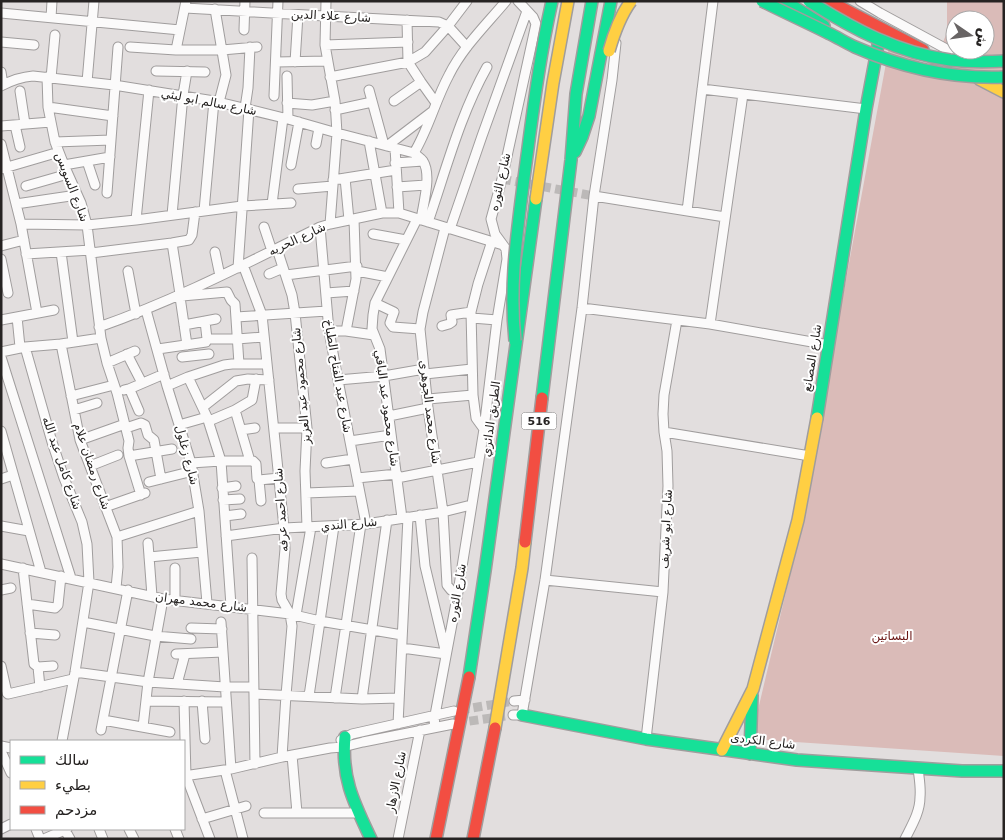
<svg xmlns="http://www.w3.org/2000/svg" width="1005" height="840" font-family="'DejaVu Sans','Noto Sans Arabic',sans-serif">
<style>
.green{fill:#dabbb8;fill-rule:evenodd}
.lines{fill:none;stroke-linecap:round;stroke-linejoin:round}
.street-tunnel{stroke:#bcb9b8;stroke-width:9;stroke-dasharray:9 4.5;stroke-linecap:butt}
.street-casing{stroke:#a09d9d;stroke-width:11}
.fast-casing{stroke:#a09d9d;stroke-width:14}
.slow-casing{stroke:#a09d9d;stroke-width:14}
.jam-casing{stroke:#a09d9d;stroke-width:14}
.street{stroke:#fbfafa;stroke-width:9}
.fast{stroke:#16e098;stroke-width:11}
.slow{stroke:#ffcf43;stroke-width:11}
.jam{stroke:#f24e42;stroke-width:11}
.fast-bridge-casing{stroke:#a09d9d;stroke-width:14;stroke-linecap:butt}
.slow-bridge-casing{stroke:#a09d9d;stroke-width:14;stroke-linecap:butt}
.fast-bridge{stroke:#16e098;stroke-width:11}
.slow-bridge{stroke:#ffcf43;stroke-width:11}
.labels{text-anchor:middle;dominant-baseline:central;stroke-width:4;stroke-linejoin:round;paint-order:stroke}
.shield{fill:#fff;stroke:#676564;stroke-width:1}
.shield-label{font-size:11px;font-weight:bold;fill:#262322}
.street-label{font-size:12px;fill:#262322;stroke:#fff}
.park-label{font-size:12px;fill:#6b1615;stroke:#fff}
</style>
<rect width="100%" height="100%" fill="#e2dede"/>
<path class="green" d="M947,1H1004V756L751,739L796,550L889,47L933,68L947,32ZM955,20H985V50H955Z"/>
<g class="lines">
<path class="street-tunnel" d="M502,179L594,196
M460,710L514,701
M456,723L513,715"/>
<g class="street-casing">
<path id="street" d="M326,1L325,45L335,101L337,133L330,224
M860,1L880,13L963,58
M185,8L325,16L439,22L448,26L467,47
M215,9L226,75L219,102
M1,13L180,30
M51,18L52,1
M407,20L408,62L421,82L436,103
M244,30L245,1
M1,42L34,45
M325,45L408,42
M130,47L176,50H222L257,47
M176,50L186,1
M276,62L327,61
M295,62L298,15
M156,71L205,72
M1,72L3,85
M287,76L288,119
M47,77L48,107L55,142L64,165L81,203L87,225L101,338L107,363L117,393L129,441L128,448L129,456L141,495
M330,77L408,62L425,52L448,26L467,1
M51,78L55,35
M87,82L94,1
M1,86C12,80 21,77 33,76L114,85L214,101L288,119L337,133L414,153C417,156 421,158 423,161C432,175 423,204 421,220
M702,89L866,109
M369,90L384,145
M20,91L25,124
M274,96L278,1
M394,101L421,82
M287,103L312,105L335,101
M48,107L113,116
M245,108L248,88L250,47
M335,110L372,102
M15,125L20,147
M1,126L51,122
M369,141L382,213
M55,142L111,140
M1,144L21,224L37,313
M316,144L319,128
M387,146L433,111
M395,148L399,213
M414,153C429,128 435,101 449,75C463,47 486,25 506,1
M87,161L95,185
M395,163L423,161
M64,165L110,157
M291,165L299,122
M1,169L59,152
M345,178L349,220
M333,180L396,170
M26,186L68,174
M397,187L426,185
M298,189L333,186
M107,193L118,47
M594,196L725,217
M16,204L77,195
M272,204L283,118
M204,211L214,101
M687,211L713,1
M172,215L183,95L187,71
M136,220L149,90
M428,222C446,170 460,115 487,67
M21,224L87,225L136,220L242,206L291,203
M264,227L272,251
M320,227L329,331L338,380L366,524
M445,228L423,312L420,329L428,408L443,512L447,585L451,590L458,592
M450,229L482,136L527,11
M373,234L406,240
M172,243L180,294
M1,246L24,240
M277,249L292,295L295,313L307,428L305,471L307,527
M61,252L73,342
M215,252L220,276
M91,253L172,243L189,240L192,235L195,212
M26,254L91,250
M1,259L8,293
M243,265L262,315L284,528L285,549L281,594L282,600L290,614L292,626L286,695L282,757
M238,268L249,109
M128,271L136,314
M357,271L388,277
M269,274L283,268
M286,275L357,266
M326,293L354,291
M182,296L227,292L231,300L235,304L239,364
M180,297L187,345
M375,303L394,312L390,323L393,327L420,329
M582,308L710,324L829,345
M146,310L167,386L191,463L199,511L207,603
M17,317L20,347
M236,317L327,311
M472,318L497,320
M1,320L54,310
M710,324L743,94
M184,325L216,319
M442,326L449,324L452,322L451,315L471,312
M99,327C176,300 247,263 320,227L330,224L382,213H399L503,245
M329,331H346L374,335
M346,331L356,279L354,219
M207,339H237L264,337
M61,344L80,440L117,537L118,567L116,588
M25,347L52,442L64,478L82,522L87,544L89,582L75,672L62,741
M158,349L206,342L207,339L205,321
M1,352L25,347L61,344L101,338
M127,354L142,383
M1,357L71,578
M182,357L209,354
M107,363L135,351
M425,374L472,369
M188,377L207,417L221,461L231,606
M338,380L384,376L424,369
M167,386L188,377L224,365L232,364H267
M129,389L164,374
M124,390L128,389L130,390L139,411
M71,396L114,385
M428,399L473,395
M203,407L236,381L248,379L269,380
M74,410L97,403
M235,410L250,461
M389,416L428,408
M209,421L235,410L252,400L256,379
M179,425L207,417
M126,428L141,423L145,425L148,435L154,440L161,479
M274,428H307
M484,429L476,418L473,395L471,312L478,284L492,241
M241,430L255,428
M1,431L41,572
M664,432L810,456
M80,440L125,424
M350,441L391,435
M129,456L172,449
M191,463L221,461H253L256,464L257,479L259,480L279,478
M326,463L353,459
M90,466L118,455
M357,478L397,474
M397,478L478,462
M1,479L13,475
M259,480L261,501
M149,482L193,471
M222,488L236,486
M306,493L359,491
M223,500L240,499
M105,507L145,493
M225,516L241,514
M402,518L380,349L372,329L373,315L375,303L417,219
M1,526L29,531
M226,536L284,528L366,524L443,512L471,505
M117,537L199,511
M148,543L152,596
M149,557L202,552
M252,558L255,764
M1,564L163,599L290,614L320,621L402,635
M23,568L34,664L38,667L53,666
M545,580L663,592
M1,590L11,588
M175,599V568
M27,604L55,608L58,605L61,576
M296,615L311,527
M83,622L155,636L191,639
M221,622L231,769
M191,628L222,629
M30,633L55,635
M402,648L446,654L425,566L420,515
M176,654L223,652
M1,666L7,693L8,694L73,679
M38,667L40,687
M75,672L148,682L225,687H254
M177,684L185,654
M254,694L362,699L399,698
M309,696L334,526
M335,698L361,524
M362,699L387,520
M146,701L226,702
M184,701L186,776L210,839
M202,701L205,739
M514,701L525,700
M513,715H522L545,580L582,308L594,196L612,80L616,43
M103,720L170,732
M398,724L408,517
M143,727L148,682L163,599
M434,727L435,715L458,592L484,429L497,320L507,259L506,249L495,234L491,219L502,179L536,24L533,17L518,1
M101,730L128,590
M646,739L663,592L668,486L667,451L664,432L663,414L664,395L677,320
M341,740L352,734L454,711
M1,746L11,748
M1,751L11,773
M292,755L297,813
M225,770L243,839
M184,776L231,769L282,757L330,748L343,747L363,742L453,724
M264,813H359
M202,819L246,806
M1,829L11,824
M36,829L40,839
M99,829L103,839
M129,829L134,839
M175,829L179,839
M65,830L70,839
M44,839L67,829
M398,839L420,730
M905,839C912,825 920,812 920,797C921,787 919,778 918,768"/>
</g>
<g class="fast-casing">
<path id="fast" d="M785,1L824,26
M575,152L582,137L589,116L611,1
M542,398L571,160L576,94L592,1
M817,418L866,109L881,29
M469,677L485,571L536,199
M522,715L646,739L797,760L962,771H1004
M345,737C341,778 354,803 371,839
M750,754L752,695"/>
</g>
<g class="slow-casing">
<path id="slow" d="M979,79L1004,92
M536,199L553,83L568,1
M495,728L522,568L525,542
M722,750L753,689L798,520L817,418"/>
</g>
<g class="jam-casing">
<path id="jam" d="M829,1L923,50
M525,542L542,398
M436,839L469,677
M473,839L495,728"/>
</g>
<use href="#street" class="street"/>
<use href="#fast" class="fast"/>
<use href="#slow" class="slow"/>
<use href="#jam" class="jam"/>
<g class="fast-bridge-casing">
<path id="fast-bridge" d="M762,1C784,12 806,22 828,33C837,37 846,43 855,47C903,68 952,79 1004,77
M809,1C853,29 898,53 950,60C968,62 986,62 1004,61
M515,341C509,285 517,233 524,178C532,119 539,59 552,1"/>
</g>
<g class="slow-bridge-casing">
<path id="slow-bridge" d="M609,51C614,33 620,16 631,1"/>
</g>
<use href="#fast-bridge" class="fast-bridge"/>
<use href="#slow-bridge" class="slow-bridge"/>
</g>
<g class="labels">
<rect class="shield" x="521.5" y="412.5" width="35" height="17" rx="4"/>
<g class="shield-label">
<text x="539" y="421">516</text>
</g>
<g class="street-label">
<text transform="translate(331 16) rotate(3)">شارع علاء الدين</text>
<text transform="translate(209 102) rotate(11)">شارع سالم ابو ليثي</text>
<text transform="translate(500 182) rotate(-77)">شارع الثوره</text>
<text transform="translate(72 187) rotate(69)">شارع السويس</text>
<text transform="translate(297 239) rotate(-25)">شارع الحريه</text>
<text transform="translate(812 358) rotate(-81)">شارع المصانع</text>
<text transform="translate(338 376) rotate(80)">شارع عبد الفتاح الطباخ</text>
<text transform="translate(301 386) rotate(-95)">شارع محمود عبد العزيز</text>
<text transform="translate(387 408) rotate(82)">شارع محمود عبد الباقي</text>
<text transform="translate(430 412) rotate(83)">شارع محمد الجوهرى</text>
<text transform="translate(491 419) rotate(-82)">الطريق الدائري</text>
<text transform="translate(187 455) rotate(75)">شارع زغلول</text>
<text transform="translate(62 463) rotate(71)">شارع كامل عبد الله</text>
<text transform="translate(92 466) rotate(71)">شارع رمضان علام</text>
<text transform="translate(281 510) rotate(-94)">شارع احمد عرفه</text>
<text transform="translate(349 524) rotate(-5)">شارع الندي</text>
<text transform="translate(666 529) rotate(-87)">شارع ابو شريف</text>
<text transform="translate(457 593) rotate(-80)">شارع الثوره</text>
<text transform="translate(201 602) rotate(7)">شارع محمد مهران</text>
<text transform="translate(763 741) rotate(7)">شارع الكردى</text>
<text transform="translate(396 782) rotate(-79)">شارع الازهار</text>
</g>
<g class="park-label">
<text x="892" y="636">البساتين</text>
</g>
</g>
<rect width="1005" height="840" fill="none" stroke="#262322" stroke-width="5"/>
<rect x="10" y="740" width="175" height="90" fill="#ffffff" stroke="#a8a7a7"/>
<rect x="20" y="756" width="25" height="8" fill="#16e098" stroke="#a8a7a7"/>
<text x="55" y="765" font-size="15" fill="#262322">سالك</text>
<rect x="20" y="781" width="25" height="8" fill="#ffcf43" stroke="#a8a7a7"/>
<text x="55" y="790" font-size="15" fill="#262322">بطيء</text>
<rect x="20" y="806" width="25" height="8" fill="#f24e42" stroke="#a8a7a7"/>
<text x="55" y="815" font-size="15" fill="#262322">مزدحم</text>
<g transform="translate(970 35) rotate(103)"><circle r="24" fill="#ffffff" stroke="#a8a7a7"/>
<path d="M0-4L9 19L0 12L-9 19Z" fill="#686464"/>
<text y="-8" font-size="14" font-weight="bold" text-anchor="middle" fill="#262322">ش</text>
</g>
</svg>
